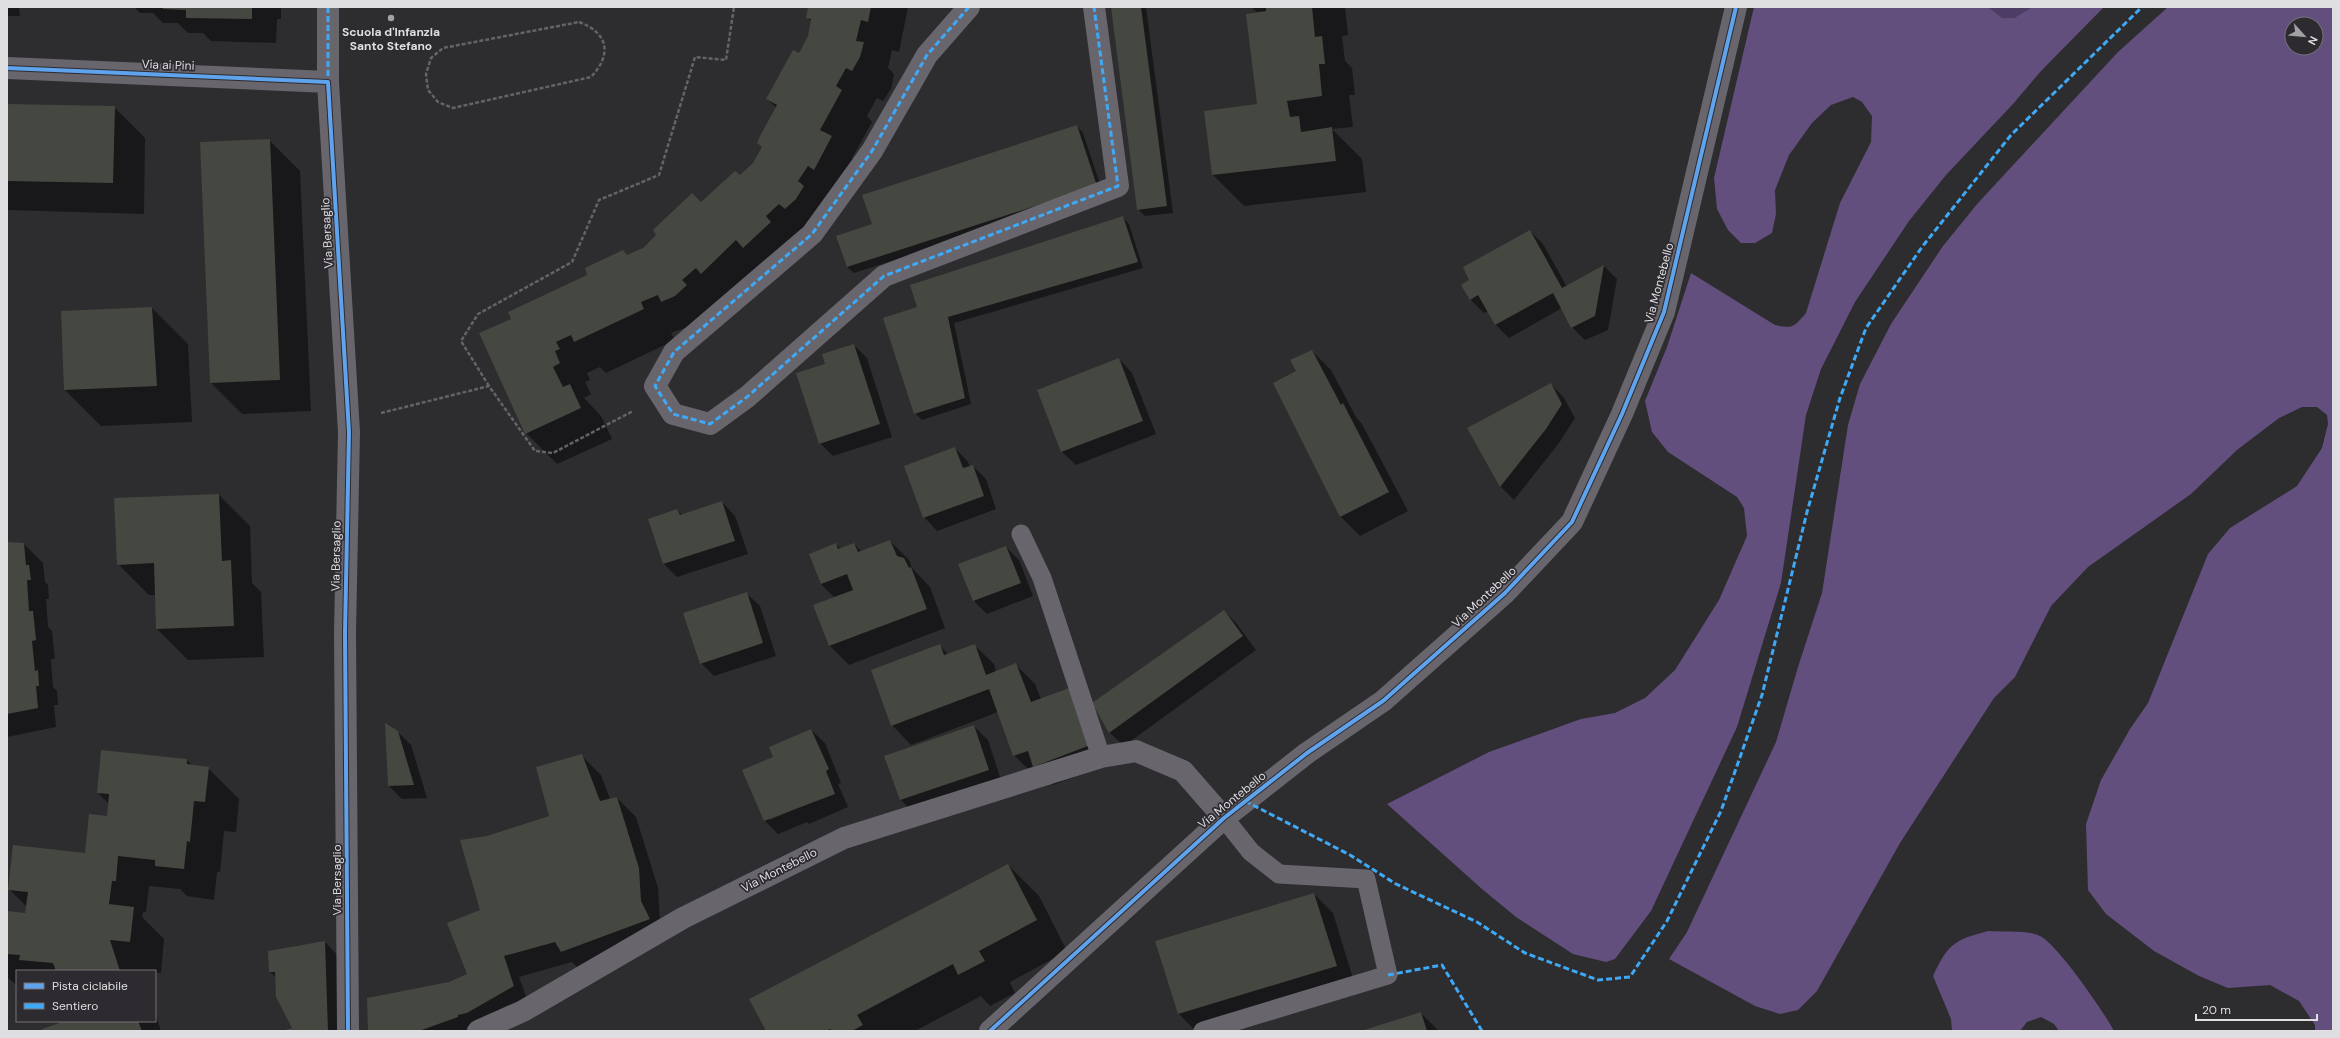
<svg xmlns="http://www.w3.org/2000/svg" width="2340" height="1038" font-family="'DM Sans',sans-serif">
<style>
.green{fill:#4d3c64}
.forest{fill:#624f7d;fill-rule:evenodd}
.shadow{fill:#0007;fill-rule:evenodd}
.building{fill:#454840}
.lines{fill:none;stroke-linecap:round;stroke-linejoin:round}
.path{stroke:#646368;stroke-width:2.5;stroke-dasharray:4 2;stroke-linecap:butt}
.service{stroke:#68656c;stroke-width:19}
.pedestrian{stroke:#68656c;stroke-width:22}
.minor{stroke:#68656c;stroke-width:22}
.quiet{stroke:#3fa9f5;stroke-width:3;stroke-dasharray:6 3;stroke-linecap:butt}
.cycleway-casing{stroke:#2d2b30;stroke-width:6}
.cycleway{stroke:#60a3ed;stroke-width:4}
.poi-dot{fill:#a1a0a3;stroke:#2d2b30;stroke-width:1.5}
.labels{text-anchor:middle;dominant-baseline:central;stroke-width:3.5;stroke-linejoin:round;paint-order:stroke}
.poi-label{font-size:12px;font-weight:bold;fill:#dfdee1;stroke:#2d2b30}
.street-label{font-size:12px;fill:#dfdee1;stroke:#2d2b30}
</style>
<rect width="100%" height="100%" fill="#2d2c2f"/>
<path class="green" d="M1988,7H2032L2014,18H2001Z"/>
<path class="forest" d="M1754,7H1988L2002,18H2014L2032,7H2104L2041,71L2013,104L1946,175L1909,221L1855,302L1821,369L1806,415L1781,583L1737,727L1651,911L1615,959L1606,962L1573,954L1516,917L1482,889L1387,804L1489,752L1581,719L1615,713L1645,698L1675,670L1719,600L1747,536L1744,508L1737,497L1668,452L1652,432L1645,401L1667,347L1691,273L1775,325C1793,329 1794,327 1806,313L1840,203L1871,142L1872,116L1862,102L1853,97L1831,105L1812,123L1789,155L1775,190L1776,214L1772,233L1755,243H1741L1728,230L1717,209L1714,178Z
M2168,7H2333V1031H2315V1025L2299,1001L2270,985L2228,988L2199,976L2154,951L2106,914L2088,890L2086,824L2101,780L2130,729L2148,703L2208,554L2230,528L2297,486L2322,448L2328,424L2327,415L2317,407H2302L2279,418L2237,450L2191,494L2088,567L2051,606L2015,677L1994,698L1900,843L1817,991L1798,1010L1780,1014L1755,1006L1669,959L1687,932L1776,742L1798,667L1822,593L1848,425L1860,384L1891,324L1943,246L1978,203L2118,52ZM2292,24H2316V48H2292Z
M1988,931C2002,932 2028,930 2040,936C2058,945 2104,1012 2114,1031H2059L2054,1024L2041,1017L2027,1022L2020,1031H1952L1951,1019L1933,976C1948,944 1954,940 1988,931Z"/>
<path class="shadow" d="M7,7H19L20,16H7Z
M134,7H281V19H277L276,43L211,41L203,33H188L178,23H163L153,13H140Z
M809,7H908L899,52L892,50L888,68L894,74L891,89L883,101L877,98L867,116L872,122L852,158L862,168L829,212L687,327L671,333L675,340L606,373L600,367L587,373L590,380L585,382L591,394L584,398L601,416L612,439L557,464L526,433L512,319L644,249L740,176L754,163L763,147L777,108L767,99L800,54L809,37L812,22L807,17Z
M1112,7H1146L1173,213L1145,216L1138,209Z
M1251,7H1345L1348,35L1342,36L1345,61L1352,68L1355,95H1349L1353,127L1332,129L1362,159L1366,192L1244,206L1213,175L1205,112L1258,105V13Z
M7,105L114,107L145,138L144,214L7,210Z
M1077,126L1083,133L1103,193L854,273L847,267L873,224Z
M269,140L300,171L311,411L242,414L211,383L201,143Z
M1122,217L1129,224L1143,268L954,323L971,404L922,420L915,413L918,308Z
M1530,231L1543,244L1567,287L1604,266L1617,279L1608,330L1585,340L1572,327L1562,308L1509,338L1495,324L1488,311L1484,313L1470,299L1471,280Z
M152,308L188,344L192,422L101,426L65,390Z
M7,315L8,381H7Z
M854,345L867,358L892,437L833,456L820,443L826,365Z
M1312,351L1331,370L1356,417L1362,424L1408,511L1360,536L1341,517L1274,384L1297,372Z
M1119,359L1132,373L1156,434L1076,465L1062,452L1039,391Z
M1551,384L1564,398L1575,418L1559,443L1514,500L1501,487L1469,429Z
M955,448L968,462L970,467L973,466L986,479L996,509L937,531L924,517Z
M219,495L250,526L252,583L261,592L264,657L188,660L157,629L156,595H149L118,564Z
M722,502L735,516L748,554L677,577L664,564L677,510L682,515Z
M890,541L909,560L912,568L930,587L945,628L849,665L830,646L815,606L835,598L821,584L836,544L841,549L854,544L862,552Z
M7,543L24,544L43,563L45,582L48,585L49,599H46L48,627L52,631L55,659H51L53,687L57,691L58,705H54L56,727L7,737Z
M1006,547L1019,560L1033,596L987,614L974,601Z
M746,593L760,606L776,656L714,676L701,663Z
M1224,611L1237,624L1256,650L1124,746L1110,733L1093,703Z
M939,645L949,655L974,645L994,664L996,672L1016,665L1035,684L1041,699L1112,763L1053,785L1040,772L1033,774L1014,755L998,712L911,745L892,725Z
M974,726L988,740L1002,783L914,813L901,800L886,756Z
M811,730L825,743L841,783L838,784L848,807L809,824L807,822L778,834L765,821L774,758ZM799,807L770,820V818Z
M397,731L411,745L427,798L402,799L389,786Z
M581,755L601,775L610,799L617,798L636,817L658,888L660,921L581,971L572,962L519,977L527,999L469,1031H369L449,983L469,974L481,910L488,837L550,817Z
M187,760L193,766L208,768L239,799L236,832L224,831L220,872H217L214,900L187,896L180,889L149,886L146,912H143L142,917L164,939L161,973L140,971H17L16,985L7,977V912L26,914L27,907L9,889L86,854L108,817L109,804L98,793Z
M1008,865L1039,896L1067,951L1010,982L1015,993L990,1006L981,996L915,1031H767Z
M1314,894L1333,913L1355,985L1196,1031L1179,1014L1156,941Z
M325,942L344,962L346,1031H285L293,1028L276,977L270,972L269,952Z
M155,1013L161,1031H44L66,1021H155Z
M1421,1013L1439,1031H1364Z"/>
<path class="building" d="M163,7H252V19L186,18V10L163,9Z
M808,7H871L868,22L861,20L856,41L864,42L860,57L852,71L846,68L836,86L842,90L820,130L832,136L814,170L808,166L798,181L804,186L796,199L785,209L779,204L766,216L771,222L743,248L736,240L701,274L696,268L682,280L687,285L675,296L661,302L658,295L641,302L644,309L574,342L571,335L556,342L560,349L555,351L560,363L553,367L563,387L570,384L581,408L525,434L479,333L511,319L508,312L587,275L585,268L623,250L627,255L643,248L656,235L653,230L692,193L701,202L735,171L740,175L753,163L762,147L757,143L760,136L777,105L766,99L793,50L799,53L808,36L811,19L806,18Z
M1111,7H1141L1167,206L1137,210Z
M1266,7H1312L1315,37L1322,36L1325,64H1319L1322,96L1287,101L1290,117L1299,116L1301,132L1332,127L1336,161L1212,175L1204,111L1257,104L1246,14L1266,11Z
M7,104L115,106L113,183L7,181Z
M1077,125L1097,186L847,267L836,236L872,224L862,195Z
M270,139L280,380L210,383L200,142Z
M1123,216L1138,262L948,317L965,398L914,414L883,318L917,307L910,285Z
M1530,230L1562,288L1604,265L1595,316L1571,328L1553,293L1495,325L1478,295L1470,300L1461,285L1469,280L1463,267Z
M152,307L157,386L64,390L61,311Z
M854,344L880,424L819,444L796,373L825,364L822,354Z
M1312,350L1341,405L1343,403L1389,492L1340,517L1273,383L1296,371L1290,360Z
M1119,358L1143,421L1061,452L1037,390Z
M1551,383L1562,404L1546,429L1500,487L1467,428Z
M955,447L963,468L973,465L984,496L923,518L904,466Z
M219,494L222,561L231,560L234,626L156,629L154,563L117,565L114,498Z
M722,501L735,541L663,564L648,519L677,509L680,515Z
M890,540L897,556L904,558L909,568L911,567L927,609L829,646L813,605L853,590L847,574L821,584L809,554L836,543L838,549L854,543L858,552Z
M7,542L24,543L26,565H29L31,580H27L29,611H33L36,640L32,641L35,671L38,670L39,686H36L38,708L7,714Z
M1006,546L1021,583L973,601L958,564Z
M747,592L763,643L700,664L683,613Z
M1224,610L1243,636L1109,733L1092,703Z
M940,644L944,655L975,644L986,675L1016,663L1031,702L1072,687L1093,744L1033,767L1028,751L1013,756L989,689L891,726L871,670Z
M385,723L398,731L414,785L388,786Z
M974,725L989,770L900,800L884,756Z
M811,729L829,769L826,771L835,794L764,821L742,770L773,757L769,747Z
M101,750L187,759V764L209,767L205,802L194,801L190,842L187,841L184,869L155,866V860L118,856L116,881H112L109,904L134,907L130,942L110,940L120,971H56L53,963L19,960L20,955L7,954V911L25,913L28,892L8,890L13,845L85,853L89,814L107,816L109,794L97,793Z
M582,754L600,801L617,797L639,868L641,901L650,919L561,952L555,942L504,956L514,986L467,1013L458,1015V1017L419,1031H368L367,998L449,982L467,974L447,923L480,910L460,840L487,836L549,816L536,767Z
M1008,864L1037,920L979,951L985,961L958,975L953,964L857,1015L863,1025L852,1031H832L830,1029L826,1031H766L749,999Z
M1314,893L1337,966L1178,1014L1155,941Z
M325,941L328,1031H282L292,1028L276,997L275,972H269L268,951Z
M1421,1012L1427,1031H1361Z
M65,1021H138L142,1031H43L42,1029Z"/>
<g class="lines">
<path class="path" d="M579,22C609,33 612,55 591,77L453,108L438,102L428,90L426,74L431,58L443,48Z
M489,386L461,341L478,314L572,262L599,200L659,175L695,57L726,60L734,7
M381,413L489,386L535,451L553,453L633,411"/>
<path class="service" d="M1021,534L1042,578L1101,757
M1203,1031L1388,975L1366,879L1279,874L1251,852L1224,818"/>
<path class="pedestrian" d="M328,7V82"/>
<path class="minor" d="M969,7L927,55L872,151L812,234L674,352L655,386L673,414L710,424L747,397L884,276L1118,186L1094,7
M7,68L328,82L349,432L345,633L348,1031
M478,1031L523,1011L683,918L844,838L1101,757L1136,751L1183,771L1224,818
M990,1031L1224,818L1307,753L1383,701L1505,593L1572,522L1622,414L1664,312L1736,7"/>
<path class="quiet" d="M328,7V82
M969,7L927,55L872,151L812,234L674,352L655,386L673,414L710,424L747,397L884,276L1118,186L1094,7
M1245,801L1350,855L1396,884L1477,922L1525,953L1598,980L1630,977L1667,921L1721,811L1762,695L1807,512L1840,398L1866,328L1922,247L2011,135L2142,7
M1388,975L1442,965L1482,1031"/>
<g class="cycleway-casing">
<path id="cycleway" d="M7,68L328,82L349,432L345,633L348,1031
M990,1031L1224,818L1307,753L1383,701L1505,593L1572,522L1622,414L1664,312L1736,7"/>
</g>
<use href="#cycleway" class="cycleway"/>
</g>
<circle class="poi-dot" cx="391" cy="18" r="4"/>
<g class="labels">
<g class="poi-label">
<text x="391" y="32">Scuola d'Infanzia<tspan x="391" dy="14">Santo Stefano</tspan></text>
</g>
<g class="street-label">
<text transform="translate(168 65) rotate(2)">Via ai Pini</text>
<text transform="translate(327 233) rotate(-93)">Via Bersaglio</text>
<text transform="translate(1659 283) rotate(-75)">Via Montebello</text>
<text transform="translate(336 556) rotate(-89)">Via Bersaglio</text>
<text transform="translate(1484 597) rotate(-43)">Via Montebello</text>
<text transform="translate(1232 800) rotate(-39)">Via Montebello</text>
<text transform="translate(779 870) rotate(-27)">Via Montebello</text>
<text transform="translate(337 880) rotate(-90)">Via Bersaglio</text>
</g>
</g>
<rect width="2340" height="1038" fill="none" stroke="#dfdee1" stroke-width="16"/>
<rect x="16" y="970" width="140" height="52" fill="#2d2b30" stroke="#747377"/>
<rect x="24" y="983" width="20" height="6" fill="#60a3ed" stroke="#747377"/>
<text x="52" y="990" font-size="12" fill="#dfdee1">Pista ciclabile</text>
<rect x="24" y="1003" width="20" height="6" fill="#3fa9f5" stroke="#747377"/>
<text x="52" y="1010" font-size="12" fill="#dfdee1">Sentiero</text>
<g transform="translate(2304 36) rotate(117)"><circle r="19" fill="#2d2b30" stroke="#747377"/>
<path d="M0-3L7 15L0 10L-7 15Z" fill="#a1a0a3"/>
<text y="-6" font-size="11" font-weight="bold" text-anchor="middle" fill="#dfdee1">N</text>
</g>
<path d="M2196 1014v6h121v-6" fill="none" stroke="#dfdee1" stroke-width="2"/>
<text x="2202" y="1014" font-size="12" fill="#dfdee1" stroke="#2d2b30" stroke-width="3" paint-order="stroke">20 m</text>
</svg>
